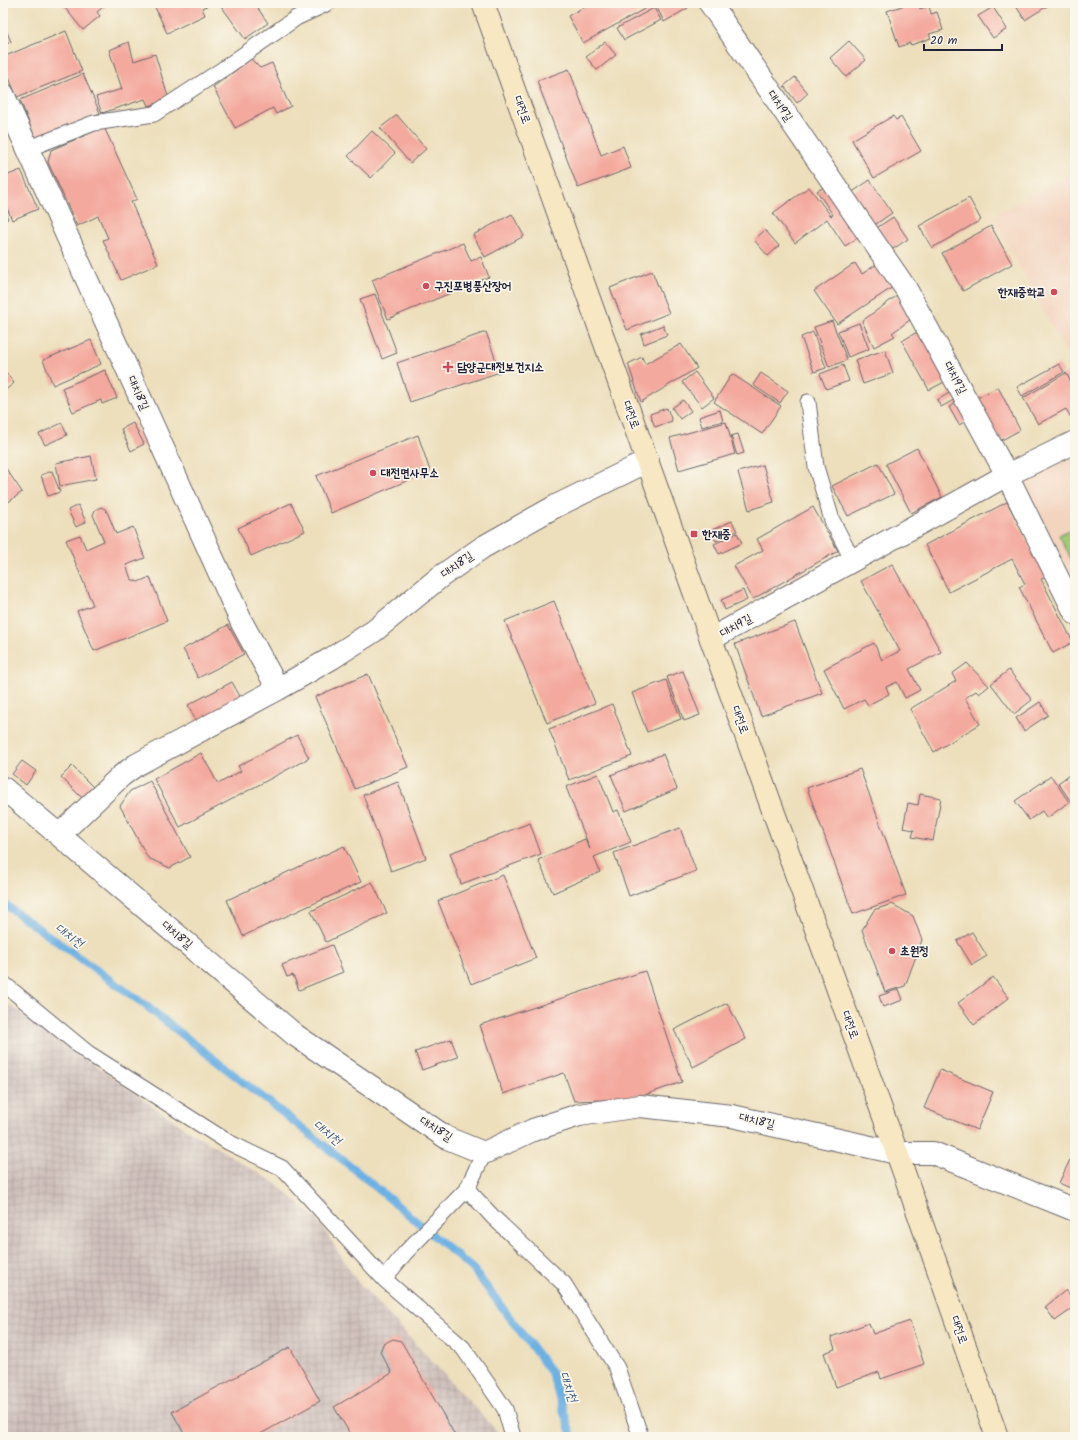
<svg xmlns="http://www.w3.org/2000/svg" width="1078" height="1440" font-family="Kalam,'Poor Story',sans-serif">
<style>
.built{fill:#f3d4bf}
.industrial{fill:url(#industrial-grid)}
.park{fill:#a2cb76;stroke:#627658}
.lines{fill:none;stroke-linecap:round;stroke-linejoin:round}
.stream{stroke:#6db1e3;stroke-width:8}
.building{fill:#f4a99e}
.lane-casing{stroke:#696468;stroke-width:17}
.street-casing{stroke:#696468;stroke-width:24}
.secondary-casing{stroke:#696468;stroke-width:24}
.lane{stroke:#fff;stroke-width:15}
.street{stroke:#fff;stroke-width:22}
.secondary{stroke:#f7e8c3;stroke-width:22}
.poi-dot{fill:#d1495b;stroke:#fbf7ec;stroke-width:1.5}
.labels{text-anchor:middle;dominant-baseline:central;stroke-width:3.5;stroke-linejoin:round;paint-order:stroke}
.street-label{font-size:12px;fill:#22223b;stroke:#fbf7ec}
.poi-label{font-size:12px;font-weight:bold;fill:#22223b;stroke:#fbf7ec;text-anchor:start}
.water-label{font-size:13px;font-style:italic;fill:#405b7e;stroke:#fbf7ec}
</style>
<defs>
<pattern id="industrial-grid" width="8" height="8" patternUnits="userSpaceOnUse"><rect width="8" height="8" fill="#cfc0bb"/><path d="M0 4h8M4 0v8" fill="none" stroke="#b1a5a2"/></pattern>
</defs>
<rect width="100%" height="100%" fill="#fbf7ec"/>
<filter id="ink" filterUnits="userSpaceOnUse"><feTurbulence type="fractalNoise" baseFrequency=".025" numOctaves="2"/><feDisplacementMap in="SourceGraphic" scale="8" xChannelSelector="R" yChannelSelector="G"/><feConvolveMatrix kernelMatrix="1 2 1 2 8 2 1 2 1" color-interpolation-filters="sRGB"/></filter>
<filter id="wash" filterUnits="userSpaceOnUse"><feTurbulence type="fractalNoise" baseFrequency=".012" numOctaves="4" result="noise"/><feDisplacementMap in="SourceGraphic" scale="16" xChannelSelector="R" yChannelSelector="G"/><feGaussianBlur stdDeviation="0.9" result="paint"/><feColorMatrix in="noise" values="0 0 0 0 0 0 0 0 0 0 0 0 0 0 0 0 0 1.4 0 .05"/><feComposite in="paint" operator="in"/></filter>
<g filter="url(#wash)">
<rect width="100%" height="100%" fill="#eddfbc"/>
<path class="built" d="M1075,172V369L992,216Z
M1075,451V584L1022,477Z"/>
<path class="industrial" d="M3,1000L186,1129L275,1183L318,1220L357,1281L497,1431L499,1437H3Z"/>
<path class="park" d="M1075,527V567L1059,535Z"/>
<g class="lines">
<path class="stream" d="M3,903L141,1002L353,1168L473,1269L551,1372L572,1437"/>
</g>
<g id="blocks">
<path class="building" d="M61,3H108L97,12L100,16L83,30Z
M153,3H213L202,8L205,15L167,33Z
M219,3H254L268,23L245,39Z
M591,3H685L688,8L664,22L655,3L583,43L568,16Z
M911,3H918L920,9L929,6L931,14L937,12L943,30L929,34L931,38L911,45L910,43L899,47L887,11Z
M1014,3H1052L1025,20Z
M993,7L1007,29L993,38L978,16Z
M654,8L661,20L624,40L617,28Z
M3,22L11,42L3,45Z
M66,31L82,71L17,97L3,63V57Z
M849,41L866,60L846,77L830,58Z
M129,42L134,61L155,54L169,100L148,106L145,99L102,113L96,97L122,89L109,50Z
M605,42L616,55L597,70L586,57Z
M251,59L260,68L272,63L287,100L291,106L276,114L273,108L235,128L213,87Z
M569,69L601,155L623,146L631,168L578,188L537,81Z
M83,74L100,113L36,140L20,100Z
M795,77L808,93L797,103L784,86Z
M397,115L426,149L410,163L380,128Z
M893,116L896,120L901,117L921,151L874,178L852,140Z
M104,127L137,199L131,202L158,264L121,280L103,240L108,238L98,216L77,226L48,162L51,150Z
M372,131L395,153L371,178L348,156Z
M21,170L38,209L12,220L3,198V177Z
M870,180L892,213L873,226L851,193Z
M828,185L862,235L845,246L827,219L795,243L773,213L809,187L831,216L833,215L817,191Z
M969,198L981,220L932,248L919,226Z
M3,208L8,219L3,221Z
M512,214L524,236L485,257L473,235Z
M893,217L908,239L887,253L872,231Z
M991,226L1012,264L963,291L942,253Z
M765,230L779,246L768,256L754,240Z
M463,243L471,261L481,257L489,277L388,319L372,280Z
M855,263L862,274L877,264L893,287L837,324L814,291Z
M652,271L669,313L627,330L610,288Z
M375,294L397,353L382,359L360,299Z
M898,295L914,317L892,333L895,336L874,347L862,321Z
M832,321L847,360L829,367L814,327Z
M859,323L869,349L848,357L838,331Z
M663,325L667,335L644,344L641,334Z
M922,329L950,379L929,390L902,341Z
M486,332L500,372L410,402L397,363Z
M813,332L826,368L814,372L801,337Z
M91,340L101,364L53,385L43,360Z
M681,344L697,368L641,402L628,364L642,357L645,364Z
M885,350L893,373L863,384L855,360Z
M1059,364L1064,372L1022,396L1017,387Z
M843,365L849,381L826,389L820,374Z
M3,369L14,383L3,392Z
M105,370L117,398L102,404L101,400L73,412L62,388Z
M695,372L714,398L702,407L682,382Z
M761,373L788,391L780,403L753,385Z
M1066,373L1075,389V414L1070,416L1066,409L1038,424L1023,398Z
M732,374L781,406L762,434L714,402Z
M998,387L1020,430L1000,441L977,398Z
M953,391L957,398L941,407L937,400Z
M683,400L691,411L680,419L672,408Z
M960,401L970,419L959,425L949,407Z
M667,408L672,421L655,427L650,414Z
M720,410L723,421L702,427L699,417Z
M726,422L735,454L679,470L670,438Z
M62,423L67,435L45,445L39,434Z
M133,423L144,444L131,451L121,429Z
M738,434L744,453L737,455L731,436Z
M418,435L430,471L331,513L316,476Z
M917,448L942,497L911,513L886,464Z
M91,456L96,479L60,486L56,463Z
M878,463L894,494L848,516L832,486Z
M3,464L22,492L3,506Z
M763,465L774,502L749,510L738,472Z
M52,471L60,492L48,496L41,475Z
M1007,502L1046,577L1041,579L1073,642L1053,653L1019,587L1025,584L1012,559L949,592L925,545Z
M291,503L305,531L251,556L238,528Z
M78,505L86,522L76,527L68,510Z
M101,507L105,509L108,514L116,534L133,527L145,558L126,565L131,579L138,582L150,577L167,621L94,651L77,611L93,605L66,540L80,535L86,549L104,541L93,515L95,510Z
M813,507L838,551L753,599L734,566L763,550L757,539Z
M732,521L737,531L716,541L710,531Z
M737,533L742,543L719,554L714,544Z
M892,564L941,652L909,669L920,690L905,698L897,682L886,687L889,694L868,705L864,699L844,709L824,669L874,643L882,660L900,651L861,581Z
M743,590L747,600L725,610L721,600Z
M554,601L595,703L547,723L505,621Z
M795,622L822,693L761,716L735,644Z
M228,625L244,654L198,678L183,649Z
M967,663L989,686L979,694L976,691L965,698L980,724L934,752L910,709L956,681L952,674Z
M1009,670L1032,700L1014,714L991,684Z
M683,671L700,715L684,721L667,677Z
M368,674L408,767L355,789L315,697Z
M666,680L681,719L647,732L632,693Z
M232,682L243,702L198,725L188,705Z
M1040,702L1048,715L1024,731L1016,718Z
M612,704L632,756L569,780L549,729Z
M297,735L309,758L180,827L154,779L201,753L218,784L241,771L238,766Z
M663,754L677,789L626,811L611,775Z
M22,761L36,771L26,785L12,774Z
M72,766L94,788L83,799L61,777Z
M860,769L906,895L853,914L807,788Z
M1075,771V807L1058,783Z
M598,774L613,812L618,810L631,842L594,857L600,872L553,893L538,860L585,839L590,849L566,787Z
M1051,776L1069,802L1047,818L1042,811L1029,820L1015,801Z
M150,781L190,857L170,868L148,858L120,806L130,791Z
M398,782L426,858L391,871L363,795Z
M920,794L941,798L933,841L912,837L914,830L903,828L908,803L918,805Z
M530,823L541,854L461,884L450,853Z
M680,828L696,871L629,896L614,853Z
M344,846L361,882L243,936L227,900Z
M503,875L536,958L471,984L438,901Z
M372,882L387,913L326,942L311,911Z
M892,904L913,916L922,940L905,986L885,992L862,930L874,910Z
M972,932L987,956L972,965L957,941Z
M332,945L343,972L299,990L293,975L287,977L282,965Z
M645,971L682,1082L633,1099L574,1101L564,1073L503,1094L480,1025Z
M993,977L1009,998L974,1025L958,1003Z
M899,989L903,1000L883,1007L879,996Z
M727,1003L746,1039L693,1067L674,1030Z
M451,1039L458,1057L422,1070L415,1052Z
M940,1070L993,1092L977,1130L924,1108Z
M1075,1149V1190L1059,1183Z
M1066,1290L1075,1302V1307L1055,1321L1045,1307Z
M910,1321L924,1364L881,1379L879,1372L836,1387L824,1353L835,1349L831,1337L869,1323L873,1334Z
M393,1339L401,1341L456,1437H352L334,1407L392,1373L380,1352L383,1344Z
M290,1347L320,1401L255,1437H186L172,1412Z"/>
</g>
</g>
<g filter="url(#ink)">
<use href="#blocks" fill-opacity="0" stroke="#696468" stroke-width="1"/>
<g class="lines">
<g class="lane-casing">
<path id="lane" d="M27,149L94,123L154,114L226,67L296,18L328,3
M808,402L816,467L832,520L853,561
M3,983L88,1053L228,1142L282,1168L384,1279L463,1348L505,1409L513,1437
M467,1189L493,1217L564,1284L617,1368L641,1437
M384,1279L405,1253L467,1189L484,1153"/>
</g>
<g class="street-casing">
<path id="street" d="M710,3L906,289L1007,475L711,639
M3,94L242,623L278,689L136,765L121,776L59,835L295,1035L447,1138L484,1153L533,1130L579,1115L640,1106L732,1116L897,1153H933L1075,1210
M1075,442L1007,475L1075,613
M278,689L332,658L374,631L440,577L483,547L556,506L648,461
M3,788L59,835"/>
</g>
<g class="secondary-casing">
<path id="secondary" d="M483,3L711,639L897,1153L997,1437"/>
</g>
<use href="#lane" class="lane"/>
<use href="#street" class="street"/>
<use href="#secondary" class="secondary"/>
</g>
</g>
<g class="poi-dot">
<circle cx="426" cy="286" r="4"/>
<circle cx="1054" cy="292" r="4"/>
<path d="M446 361h4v4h4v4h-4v4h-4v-4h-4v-4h4z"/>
<circle cx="373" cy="473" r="4"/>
<rect x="690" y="530" width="8" height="8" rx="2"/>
<circle cx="892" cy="951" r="4"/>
</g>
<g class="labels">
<g class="street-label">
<text transform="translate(780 106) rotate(55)">대치9길</text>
<text transform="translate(522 110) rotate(70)">대전로</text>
<text transform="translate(955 378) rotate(62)">대치9길</text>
<text transform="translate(138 393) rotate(66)">대치8길</text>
<text transform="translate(631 415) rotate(70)">대전로</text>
<text transform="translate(457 565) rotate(-35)">대치8길</text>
<text transform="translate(736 626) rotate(-29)">대치9길</text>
<text transform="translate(740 720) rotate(70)">대전로</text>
<text transform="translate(177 935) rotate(40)">대치8길</text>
<text transform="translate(850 1025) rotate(70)">대전로</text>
<text transform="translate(757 1121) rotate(13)">대치8길</text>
<text transform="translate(436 1129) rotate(32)">대치8길</text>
<text transform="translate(959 1330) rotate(71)">대전로</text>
</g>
<g class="poi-label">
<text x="434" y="286">구진포병풍산장어</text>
<text x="1046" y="292" text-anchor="end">한재중학교</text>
<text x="457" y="367">담양군대전보건지소</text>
<text x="381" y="473">대전면사무소</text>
<text x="702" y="534">한재중</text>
<text x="900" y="951">초원정</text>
</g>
<g class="water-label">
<text transform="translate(69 936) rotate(36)">대치천</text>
<text transform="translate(327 1133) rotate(38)">대치천</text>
<text transform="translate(568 1387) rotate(71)">대치천</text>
</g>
</g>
<rect width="1078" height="1440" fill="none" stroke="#fbf7ec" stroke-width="16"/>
<path d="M924 44v6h78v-6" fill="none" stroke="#22223b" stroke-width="2"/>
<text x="930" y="44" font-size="12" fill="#22223b" stroke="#fbf7ec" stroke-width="3" paint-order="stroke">20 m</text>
</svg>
